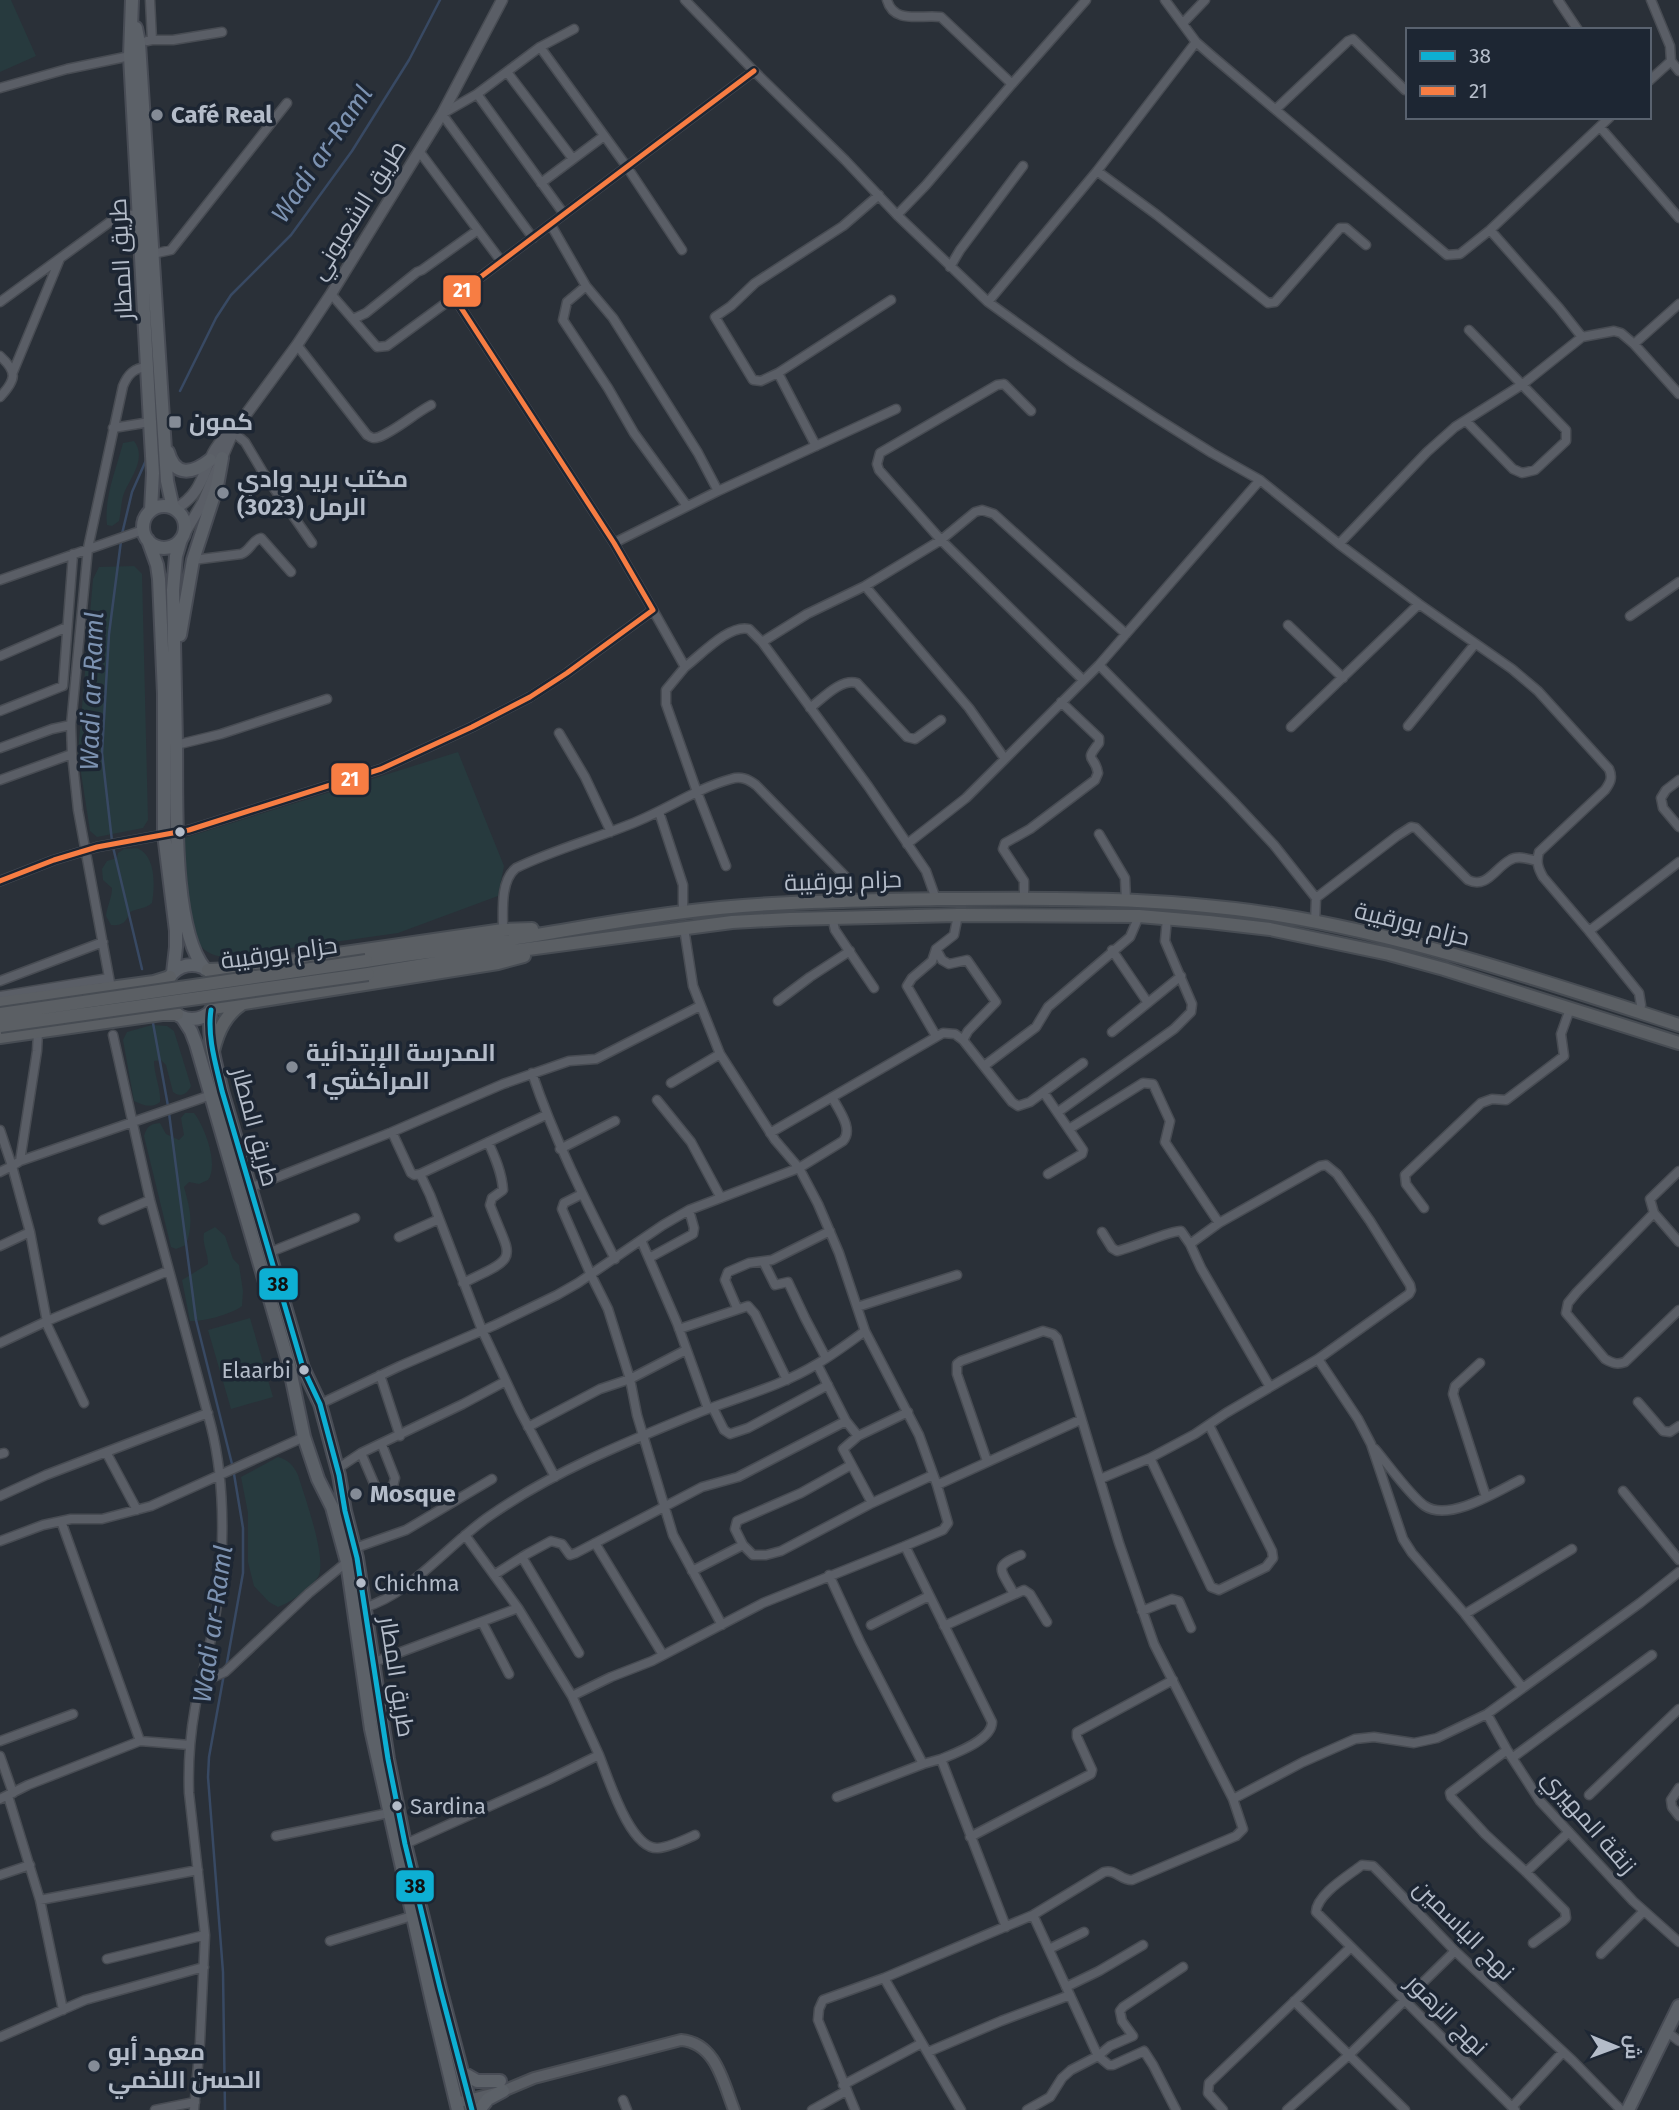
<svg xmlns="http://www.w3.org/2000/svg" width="1679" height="2110" font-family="'Fira Sans',Cairo,sans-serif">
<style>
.green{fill:#273a3e}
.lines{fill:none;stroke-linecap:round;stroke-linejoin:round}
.stream{stroke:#384963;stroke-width:2.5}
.minor-casing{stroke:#484c53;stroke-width:11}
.tertiary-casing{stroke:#484c53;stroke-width:13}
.secondary-casing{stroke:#484c53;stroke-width:14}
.primary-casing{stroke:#484c55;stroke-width:16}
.trunk-casing{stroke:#474c53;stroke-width:16}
.minor{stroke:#5a5e66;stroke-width:8}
.tertiary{stroke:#5a5e66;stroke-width:10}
.secondary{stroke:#595d64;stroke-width:10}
.primary{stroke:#5c6168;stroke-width:12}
.trunk{stroke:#5b5f64;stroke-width:12}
.trunk-bridge-casing{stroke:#474c53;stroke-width:16;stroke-linecap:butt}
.trunk-bridge{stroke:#5b5f64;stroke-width:12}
.bus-1-casing{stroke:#1d2633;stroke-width:10}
.bus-2-casing{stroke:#1d2633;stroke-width:10}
.bus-1{stroke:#0dafd3;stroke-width:5}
.bus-2{stroke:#f77d43;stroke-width:5}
.poi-dot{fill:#848b96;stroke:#1d2633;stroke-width:2.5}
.bus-dot{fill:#b4bcc9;stroke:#1d2633;stroke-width:2.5}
.labels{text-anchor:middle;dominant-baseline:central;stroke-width:7;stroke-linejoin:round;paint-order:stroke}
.bus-label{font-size:22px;fill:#b4bcc9;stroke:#1d2633;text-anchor:start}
.poi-label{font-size:24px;font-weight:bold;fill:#b4bcc9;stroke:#1d2633;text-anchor:start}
.street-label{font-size:24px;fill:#b4bcc9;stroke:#1d2633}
.water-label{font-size:26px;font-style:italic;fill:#7c92b1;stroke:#1d2633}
.line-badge{stroke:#1d2633;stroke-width:2.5}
.badge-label{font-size:19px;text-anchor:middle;font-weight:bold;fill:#fff}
.pale-badge-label{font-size:19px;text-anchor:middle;font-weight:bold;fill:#111}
</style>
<rect width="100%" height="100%" fill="#2a3038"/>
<path class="green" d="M0,0H11L36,56L0,72Z
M134,441C147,458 131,477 124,493C121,501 121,513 119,521L112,526L107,525C104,497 116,470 123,443Z
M134,566L142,574L148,820L143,828L97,837L90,831L78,753L93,579L99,567Z
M458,752L504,866L498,896L398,933L227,957C217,957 204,953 199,943C187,917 187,867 184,838Z
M137,848C156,856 155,885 152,903C145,909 138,908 130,912C126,922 123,926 111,925L106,916C107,906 112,898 112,888L103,880L102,869L107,861L117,858L118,853L124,849Z
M152,1025L167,1026L174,1031L191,1086C187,1094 181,1098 173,1092L166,1065L161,1060L154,1061C154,1075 161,1088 160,1102C151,1109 143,1105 134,1101L123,1040L127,1032Z
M185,1113H194C205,1127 219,1165 208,1180L199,1184L189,1182L184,1187C190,1209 194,1222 186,1245L176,1249L171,1247L144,1136C147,1126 150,1124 160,1123L166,1134L179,1140L184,1135L181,1118Z
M215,1227L225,1236L233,1259L239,1265L243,1291L242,1306C232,1314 203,1322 190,1321L182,1280L208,1264C208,1252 202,1245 204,1233Z
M250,1318L273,1397L231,1409L208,1330Z
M278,1457C289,1460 293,1465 298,1475C304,1495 328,1560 318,1577C311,1588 290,1603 278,1607L269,1602L254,1586L248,1562V1513L241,1477Z"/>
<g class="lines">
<path class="stream" d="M180,391L216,318L231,295L291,235L352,151L409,60L440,0
M122,534L132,492L147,458
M112,841L102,753L109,634L121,541
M113,847L142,969
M153,1023L168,1106
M169,1113L196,1320L233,1468L243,1528V1573L226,1668
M224,1674L209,1757L208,1777L223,1972L225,2110"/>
<g class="minor-casing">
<path id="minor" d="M685,0L754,71L845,160L897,215L988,302L1074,364L1153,416L1212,453L1260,480L1339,544L1419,604L1512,669L1538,691L1609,769C1613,778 1610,783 1605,790L1539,852C1536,862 1538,868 1543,877L1589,931L1639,993L1641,1005L1640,1012
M887,0C894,25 922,14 941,17L1012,84L926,185L897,215
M1165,0L1196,42L1212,56L1447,255L1460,254L1490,230L1610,117
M1558,0L1578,30
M1651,0L1670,46L1671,61L1679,71
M1183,23L1205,0
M574,29L540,47L627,167L682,250
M152,40H173L222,32
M147,41L152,40L150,0
M507,72L573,159
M1649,81L1671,61
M1012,84L1086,0
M0,88L67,69L130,56
M477,94L564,214
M1276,109L1348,41L1353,39L1405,90
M1600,127L1679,218
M419,151L501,261
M1097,171L1157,215L1268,303L1275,302L1340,228H1346L1366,245
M541,183L604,136
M551,225L586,286L613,318L698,453L718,491
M1490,230L1559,308L1582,337
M533,238L442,114L477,94L540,47
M148,255L171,250L287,103
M950,267L960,250L1023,166
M586,286L567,302L563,320L608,388L634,433L687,506
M331,294L377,347L387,346L454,297
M0,302L118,216L139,214
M988,302L1097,171L1196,42
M353,319L366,313L417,272L422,270L478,230
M1634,344L1679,394
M297,345L367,435C372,438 373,439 379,437C395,431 414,414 431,405
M0,356C18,372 16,380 0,397
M13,372L59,261
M778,373L891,300
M1031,411L1004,384L997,385L880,453L877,464L879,470L941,540L865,586L969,708L1005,759L1099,665
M1466,421L1513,469L1522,473L1535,470L1566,441V430L1469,330
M113,428L150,422
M233,432L245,442L264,474L312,543
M816,446L778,373L761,381L753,380L715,317L731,306L755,283L843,226L879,195
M1260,480L1099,665L1232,800L1274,845L1316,898L1315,922
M614,543L718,491L896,409
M1339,544L1427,452L1455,427L1523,384L1582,337L1614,331L1621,333L1634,344L1679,304
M193,560L241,554C250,551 252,540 261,538L291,572
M0,580L143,530
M865,586L807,614L762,642L868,786L926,871L936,899
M653,610L685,667L666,690V704L697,792L726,866
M1630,616L1679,582
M1288,625L1343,678
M0,656L67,627
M685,667C701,655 729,624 749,629L762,642
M1083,680L941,540L975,512L982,510L994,514L1126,634
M810,708C822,699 841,678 857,683L907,737L915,739L941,720
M0,711L63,686L73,554
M1408,726L1475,644
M1291,727L1419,604
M559,733L585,777L611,832
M176,745L221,734L327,699
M0,748L52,729L71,725
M72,754L71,725L88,548L123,386C128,374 134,368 147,367
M0,780L72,754L78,810L111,988
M1679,780L1666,790L1661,798L1663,808L1679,827
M659,812L683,885V912
M1099,834L1125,878L1126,900
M907,844L966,798L1005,759
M0,881L54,860L97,847L189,830L381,769L472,727L530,697L567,673L653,610L614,543L454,297L754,71
M1316,898L1397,836L1411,827L1416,828L1468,880C1487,889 1495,868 1510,860C1518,855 1529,859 1537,861
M1024,899V881L1003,849L1005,843L1030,829L1095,780L1098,773C1095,754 1083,763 1099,743V738L1061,702
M832,917L835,930L874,988
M503,930C503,911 500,881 516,868C555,849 598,838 638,821C669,808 698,788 731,779C741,776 748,779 756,785L848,879L851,901
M1589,931L1679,862
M936,949L942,960L949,964L967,960L996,1002L968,1031L963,1040
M1112,950L1148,1003
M0,981L103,942
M0,996L109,978
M778,1001L810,977L850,951
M1112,1032L1181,976
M113,1035L150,1200L211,1426C226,1485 225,1563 214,1624C209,1652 200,1679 195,1708C190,1736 188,1765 189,1793L205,1935L200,2042L194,2110
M936,1036L907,986L912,978L932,961L936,949L954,935L958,915
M984,1066L1036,1027L1048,1007L1130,937L1139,916
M532,1073C554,1138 584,1198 615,1259
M671,1083L720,1054
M1044,1093L1083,1150L1082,1154L1048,1174
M657,1100L691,1142L721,1198
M1058,1112L1174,1029L1191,1012L1192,1004L1165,941L1167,918
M546,1115L420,1174L430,1195L482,1330L520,1411L555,1477
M1069,1129L1143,1083L1153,1084L1170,1121L1165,1142L1219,1223
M0,1130L12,1166L20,1161L211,1095
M392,1132L411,1173L414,1175L420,1174
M770,1133L943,1033L955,1034L963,1040L1012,1102L1018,1106L1030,1102L1083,1063
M560,1149L615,1121
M20,1161L37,1051L38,1032
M1679,1171L1650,1199L1654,1213L1679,1242
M0,1172L12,1166L30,1232L48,1327L84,1403
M247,1189L392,1132L503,1084L569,1061L596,1059L700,1006
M582,1194L564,1203L562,1209L591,1275L608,1309L630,1379L686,1350
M1424,1208L1406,1184L1405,1175L1481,1103L1492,1099L1506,1100L1564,1056L1561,1034L1570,1009
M1654,1213L1577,1292L1568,1303L1566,1313L1605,1359C1612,1363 1617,1365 1625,1362L1679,1310
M103,1220L150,1200
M1102,1232L1112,1248L1117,1251C1132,1248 1171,1230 1181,1231L1190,1244
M399,1237L439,1219
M641,1240L677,1323L708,1409
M0,1246L30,1232
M268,1253L355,1218
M649,1258L693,1234L694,1228L689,1210
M764,1263L775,1285L788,1282L805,1318L826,1358
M463,1283C522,1255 511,1261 490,1205L492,1198L503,1190C502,1173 495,1157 488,1142
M857,1307L957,1275
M737,1308L725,1280L728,1272L749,1263L772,1260L830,1231
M679,1329L748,1306L755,1314L787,1380
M0,1343L47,1321L168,1271
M1318,1359L1358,1419L1371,1444L1403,1539L1412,1553L1465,1614L1522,1687
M1480,1363L1455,1386L1453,1394L1486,1497
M817,1364L846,1421L858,1436L908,1412
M380,1375L400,1436
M1638,1402L1663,1431L1670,1432L1679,1426
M320,1404L400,1366L495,1325L557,1295L578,1283L663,1225L689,1210L799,1168L843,1141C854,1129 838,1109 832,1097
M713,1408L724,1430L730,1434L748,1428L828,1385
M528,1427L600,1389L630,1379L637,1415L673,1535L722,1625
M858,1436L843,1449L872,1503
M1375,1449C1387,1463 1411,1497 1425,1506C1449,1522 1498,1491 1520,1480
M106,1452L137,1510
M361,1453L376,1488L382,1491L393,1486L395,1478L382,1445
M0,1454L4,1453
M1150,1458L1211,1587L1219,1590L1266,1567L1273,1558L1272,1551L1209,1425
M987,1461L957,1374V1364L961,1361L1043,1331L1053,1334L1057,1338L1119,1543L1154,1644L1233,1799
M337,1469L361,1453L463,1404L506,1381
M1100,1479L1150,1458L1195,1434L1226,1413L1318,1359L1409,1294L1411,1290L1410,1285L1370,1221L1337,1174L1326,1165L1320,1166L1219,1223L1190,1244L1201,1268L1270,1387
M937,1485L1080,1420
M1623,1491L1679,1560
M0,1496L46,1475L208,1413
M61,1521L140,1741
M465,1535L518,1608
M0,1541L43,1525L71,1519H102L151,1506L304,1437
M595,1543L663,1655
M743,1545L735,1529L737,1521L801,1493L851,1465
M905,1546L992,1722C992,1740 956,1753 941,1759
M355,1548L406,1530L492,1479
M522,1557L579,1653
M692,1571L743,1545L753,1555H766L781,1551L872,1503L933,1475
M494,1575L527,1554L551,1541L562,1544L570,1555L576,1553L702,1487L738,1477L846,1421
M829,1575L860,1642L923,1764L941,1759L1006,1927
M1014,1594C1001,1569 992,1567 1021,1555
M363,1608C412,1594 449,1543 491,1515C554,1471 629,1441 700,1412C739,1397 781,1386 817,1364C834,1354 850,1342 865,1331
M1142,1611L1172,1599L1179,1601L1191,1628
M1465,1614L1572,1549
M482,1622L509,1674
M871,1625L929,1596
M944,1626L1024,1590L1030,1594L1047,1622
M369,1664L518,1608L572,1696L599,1755L548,1780L403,1845
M200,1683L225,1672L309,1593L348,1561
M572,1696L611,1677L652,1661L763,1603L905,1546L943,1530L948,1523L937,1485L919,1435L865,1331L839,1253L818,1204L799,1168L775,1140L720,1054L693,986L684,928
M1487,1714L1507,1750L1540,1801L1633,1901L1679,1942
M0,1741L73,1714
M1507,1750L1450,1793L1451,1797L1485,1834L1526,1872L1565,1911L1566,1918L1563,1921L1533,1943
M599,1755C608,1777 630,1850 658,1848C670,1847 684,1840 695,1835
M0,1756L13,1793
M1512,1758L1652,1655
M1679,1788L1671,1800L1672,1807L1679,1816
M1589,1795L1679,1709
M8,1796L40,1900L198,1870
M837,1797L923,1764
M0,1799L28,1785L140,1741L190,1745
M276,1836L389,1813
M970,1837L1091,1774L1092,1770L1077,1737V1732L1173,1680
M1526,1872L1569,1832
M0,1875L30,1865
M40,1900L63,2010
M1033,1915L1098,2056L1110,2046L1133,2036L1122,2021L1120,2011L1123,2007L1183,1967
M330,1941L412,1916
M1049,1949L1084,1932
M1601,1954L1644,1911
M107,1959L205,1935
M884,1978L961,2110
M1066,1987L1099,1971L1143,1945
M1294,2001L1405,2110
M1666,2031L1679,2041
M0,2037L85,2000L204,1967
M928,2052L1001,2021L1070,1995
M843,2085L922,2043
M623,2100L627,2110
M1512,2107L1563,2052
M155,2110L195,2102
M812,2110L846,2091
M855,2110L818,2020L819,2009L823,2000L884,1978L1033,1915L1104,1872C1116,1869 1120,1880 1132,1880L1236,1836L1243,1829L1233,1799L1303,1762L1355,1739L1374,1737L1414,1743L1437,1738L1487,1714L1640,1603L1679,1572
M1027,2110L1050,2097L1062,2078L1071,2070L1098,2056L1109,2065H1113L1144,2051L1153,2065L1176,2110
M1223,2110L1208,2093L1209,2083L1351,1947
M1287,2110L1349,2055L1455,1951
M1515,2110L1316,1912C1317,1894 1348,1876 1362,1865L1373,1866L1381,1874L1455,1951L1573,2061L1621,2110"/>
</g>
<g class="tertiary-casing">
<path id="tertiary" d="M175,509C213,488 199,454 232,432
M183,536L203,502L233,432L297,345L331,294L442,114L502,0"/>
</g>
<g class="secondary-casing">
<path id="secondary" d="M456,2103L503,2091L534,2078L681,2040C716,2043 723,2082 734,2110"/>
</g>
<g class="primary-casing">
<path id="primary" d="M132,0L130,56L150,422L153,473L151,510
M136,28L139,43L167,481L173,508
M168,452C175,477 192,474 210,460
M143 527a21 21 0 1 1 42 0a21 21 0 1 1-42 0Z
M181,539L176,556L173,590C174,641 175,693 176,744C177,799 171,928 205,969
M148,540L157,565L159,579L164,694V834L176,931V947L173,973
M180,635L193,560L217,486L222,458
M165 992a27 27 0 1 1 54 0a27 27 0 1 1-54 0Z
M211,1010C207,1037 216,1065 222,1091L303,1368L320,1404L339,1475L345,1511L357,1558L388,1759L405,1844L440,1988L472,2110
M182,1017L191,1031L196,1044L289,1365L304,1437L318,1479L332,1507L347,1562L371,1729L433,2006L458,2110
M463,2073L477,2081H500
M479,2110L488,2099L503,2091
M1628,2110L1679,2006"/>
</g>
<g class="trunk-casing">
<path id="trunk" d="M366,961C412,954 459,948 505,940C565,931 624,919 684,912C768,901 853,901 938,899C1050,898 1161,897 1272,914C1411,936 1546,982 1679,1025
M208,970L233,969L503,930L532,929
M368,974L505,952L732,922L790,919L958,915L1139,916L1209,922L1270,929L1389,954L1444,969L1679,1043
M0,1003L154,982L170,977
M213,1008L498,963L524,956
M0,1037L162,1014H177
M213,1051C218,1031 225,1015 243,1003"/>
</g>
<use href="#minor" class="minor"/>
<use href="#tertiary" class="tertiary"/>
<use href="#secondary" class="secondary"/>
<use href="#primary" class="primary"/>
<use href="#trunk" class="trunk"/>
<g class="trunk-bridge-casing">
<path id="trunk-bridge" d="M0,1014L366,961
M0,1026L368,974"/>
</g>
<use href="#trunk-bridge" class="trunk-bridge"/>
<g class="bus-1-casing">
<path id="bus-1" d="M211,1010C207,1037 216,1065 222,1091L303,1368L320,1404L339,1475L345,1511L357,1558L388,1759L405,1844L440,1988L472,2110"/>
</g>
<g class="bus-2-casing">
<path id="bus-2" d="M0,881L54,860L97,847L189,830L381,769L472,727L530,697L567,673L653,610L614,543L454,297L754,71"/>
</g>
<use href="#bus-1" class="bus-1"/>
<use href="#bus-2" class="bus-2"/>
</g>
<g class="poi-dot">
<circle cx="157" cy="115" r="7"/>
<rect x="168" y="415" width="14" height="14" rx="3.5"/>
<circle cx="223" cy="493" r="7"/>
<circle cx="292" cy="1067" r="7"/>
<circle cx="356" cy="1494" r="7"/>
<circle cx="94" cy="2066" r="7"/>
</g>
<g class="bus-dot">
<circle cx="180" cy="832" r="6"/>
<circle cx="304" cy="1370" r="6"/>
<circle cx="361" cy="1583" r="6"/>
<circle cx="397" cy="1806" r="6"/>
</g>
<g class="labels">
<g class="bus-label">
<text x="291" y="1370" text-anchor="end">Elaarbi</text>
<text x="374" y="1583">Chichma</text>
<text x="410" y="1806">Sardina</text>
</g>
<g class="poi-label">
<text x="171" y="115">Café Real</text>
<text x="189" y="422">كمون</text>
<text x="237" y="479">مكتب بريد وادي<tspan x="237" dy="28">الرمل (3023)</tspan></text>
<text x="306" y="1053">المدرسة الإبتدائية<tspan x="306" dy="28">المراكشي 1</tspan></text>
<text x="370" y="1494">Mosque</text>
<text x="108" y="2052">معهد أبو<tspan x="108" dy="28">الحسن اللخمي</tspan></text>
</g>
<g class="street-label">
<text transform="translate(358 210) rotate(-58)">طريق الشعبوني</text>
<text transform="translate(121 259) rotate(-93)">طريق المطار</text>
<text transform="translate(843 881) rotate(-2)">حزام بورقيبة</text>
<text transform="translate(1412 924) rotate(14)">حزام بورقيبة</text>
<text transform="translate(279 953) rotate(-8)">حزام بورقيبة</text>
<text transform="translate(255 1127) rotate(75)">طريق المطار</text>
<text transform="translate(397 1677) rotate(81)">طريق المطار</text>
<text transform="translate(1589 1822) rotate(49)">زنقة المهيري</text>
<text transform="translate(1464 1930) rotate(45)">نهج الياسمين</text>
<text transform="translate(1447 2015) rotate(45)">نهج الزهور</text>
</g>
<g class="water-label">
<text transform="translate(322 154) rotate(-56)">Wadi ar-Raml</text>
<text transform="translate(92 691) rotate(-88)">Wadi ar-Raml</text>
<text transform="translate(213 1624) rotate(-82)">Wadi ar-Raml</text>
</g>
</g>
<g class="line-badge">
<rect x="442" y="274" width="40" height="34" rx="7" fill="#f77d43"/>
<rect x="330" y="762" width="40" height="34" rx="7" fill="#f77d43"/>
<rect x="258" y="1267" width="41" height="34" rx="7" fill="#0dafd3"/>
<rect x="395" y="1869" width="40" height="34" rx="7" fill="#0dafd3"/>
</g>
<g class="badge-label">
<text x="462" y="297">21</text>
<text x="350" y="786">21</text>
</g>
<g class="pale-badge-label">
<text x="278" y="1291">38</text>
<text x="415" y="1893">38</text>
</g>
<rect x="1406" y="28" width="245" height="91" fill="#1d2633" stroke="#59626f" stroke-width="2"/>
<rect x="1420" y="51" width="35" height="10" fill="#0dafd3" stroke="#59626f" stroke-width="2"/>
<text x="1469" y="63" font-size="21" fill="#b4bcc9">38</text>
<rect x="1420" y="86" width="35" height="10" fill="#f77d43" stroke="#59626f" stroke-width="2"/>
<text x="1469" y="98" font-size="21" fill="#b4bcc9">21</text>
<g transform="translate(1616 2047) rotate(91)" stroke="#1d2633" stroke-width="5" paint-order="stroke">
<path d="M0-5L12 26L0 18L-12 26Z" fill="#b4bcc9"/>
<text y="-10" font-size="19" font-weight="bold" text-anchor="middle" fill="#b4bcc9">ش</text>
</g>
</svg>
